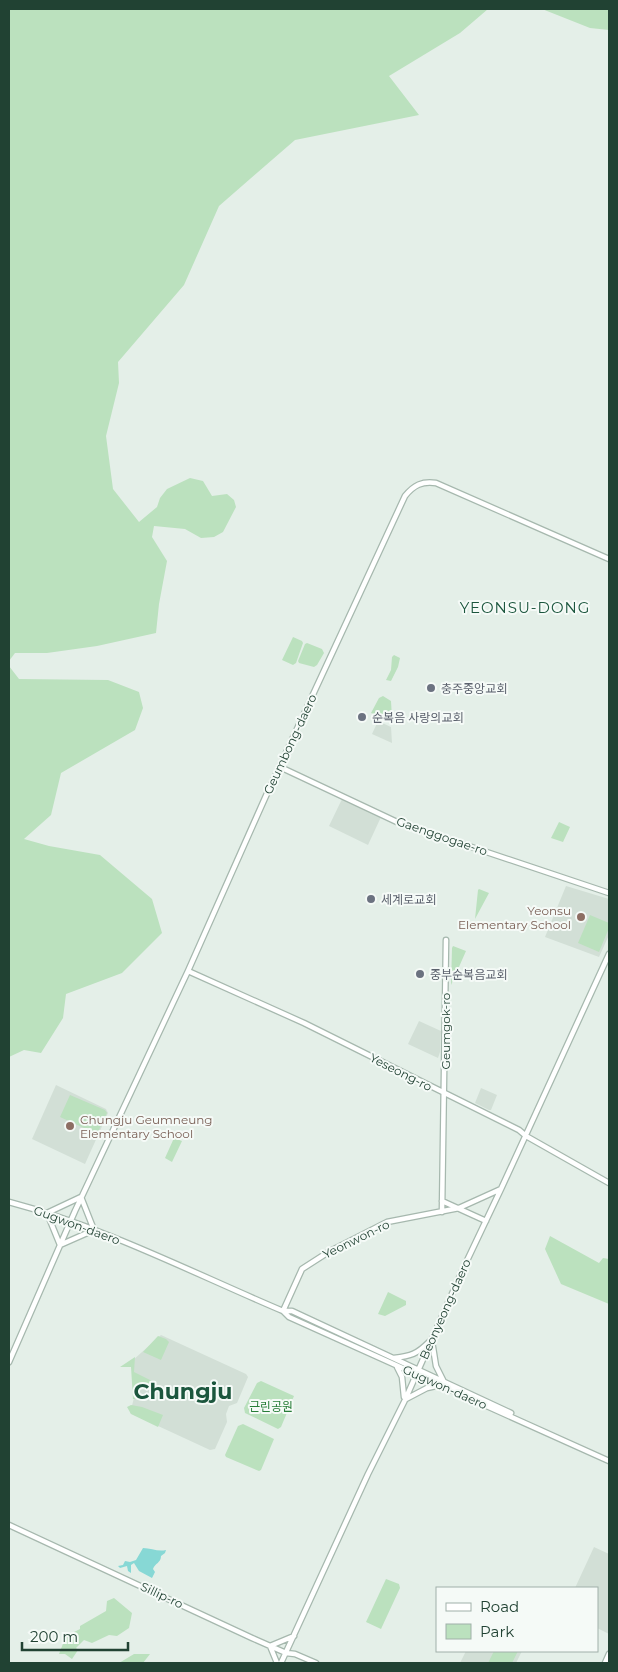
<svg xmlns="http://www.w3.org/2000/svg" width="618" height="1672" font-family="Montserrat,'Noto Sans KR',sans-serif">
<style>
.built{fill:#d2dfd6}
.green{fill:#bbe1be}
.water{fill:#87d8d5}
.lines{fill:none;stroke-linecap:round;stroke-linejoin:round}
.tertiary-casing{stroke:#a6b8ae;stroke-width:7}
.tertiary{stroke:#fff;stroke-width:4.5}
.worship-dot{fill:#6b7280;stroke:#f5faf7;stroke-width:2}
.education-dot{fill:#8d6e63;stroke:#f5faf7;stroke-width:2}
.labels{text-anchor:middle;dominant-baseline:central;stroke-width:4;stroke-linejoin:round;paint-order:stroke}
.worship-label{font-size:12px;fill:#5b616d;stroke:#f5faf7;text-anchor:start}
.street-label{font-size:12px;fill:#214233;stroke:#f5faf7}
.education-label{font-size:12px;fill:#785e54;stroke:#f5faf7;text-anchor:end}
.park-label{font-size:12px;fill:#277d38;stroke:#f5faf7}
.quarter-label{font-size:15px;letter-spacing:1px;fill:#1b563d;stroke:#f5faf7}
.town-label{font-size:22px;font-weight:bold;fill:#1b563d;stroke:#f5faf7}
</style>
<rect width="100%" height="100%" fill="#e4efe8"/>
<path class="built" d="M378,721L391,727L392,743L372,734Z
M342,799L381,817L368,845L329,826Z
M566,886L609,899V935L599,957L545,937Z
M419,1021L441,1031L440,1052L438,1058L408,1044Z
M56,1085L106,1109L108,1113L85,1164L32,1139Z
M481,1088L497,1095L491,1110H489L475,1103Z
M161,1335L246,1374L248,1377L237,1403L229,1406L226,1414L227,1422L215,1449L210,1450L130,1413L134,1398L132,1361Z
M594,1547L609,1554V1634L597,1628V1588H575Z
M466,1651H522L516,1663H460Z"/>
<path class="green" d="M9,9H488L460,33L389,76L419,115L295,140L219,206L184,285L118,362L119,383L106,436L113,489L139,522L157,507L160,498L167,489L190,478L203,481L212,496L227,494L234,500L236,507L223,532L214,537L201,538L185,529L154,526L152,537L167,561L159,604L156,633L97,646L47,653H15L9,661Z
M542,9H609V30L590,28Z
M293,637L302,641L303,643L296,663L293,665L282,660Z
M307,643L322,649L324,653L317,665L314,667L299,663L298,661L305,644Z
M394,655L400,658L398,667L391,681L386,680L391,670L392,657Z
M9,666L19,679L108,680L139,692L143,708L135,730L61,773L51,815L24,839L49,846L100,855L152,899L162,933L122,973L66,994L63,1018L41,1053L24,1050L9,1057Z
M383,696L391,701L392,718L390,719L371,713L379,698Z
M559,822L570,827L563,842L551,838Z
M479,889L489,893L475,919L478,890Z
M590,915L609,923V928L599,952L578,943Z
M453,946L466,951L451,985L452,948Z
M70,1095L105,1110L107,1113L97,1134L60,1117Z
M174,1138L182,1141L172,1162L165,1158Z
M550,1236L599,1263L603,1258L609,1259V1304L561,1284L545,1249Z
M388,1292L406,1301V1305L385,1316L378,1314Z
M158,1336L166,1339L169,1342L161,1360L143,1352Z
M135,1357L134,1372L152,1381L147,1387L142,1386L136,1399H133L131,1367H120Z
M261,1381L294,1396L281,1427L278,1429L245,1413L244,1408L257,1383Z
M131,1405L142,1407L163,1415L158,1427L131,1414L127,1407Z
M243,1424L274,1439L261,1470L259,1471L226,1457L225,1455L238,1426Z
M386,1579L399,1584L400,1588L381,1629L366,1622Z
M114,1598L132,1613L129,1628L117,1636L109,1635L92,1643L84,1640L76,1648L78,1650L72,1659L65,1654H59L66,1636L80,1629V1626L106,1611L107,1601Z
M494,1651H518L512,1663H488Z
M134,1654H150L143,1663H119Z"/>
<path class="water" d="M143,1548C151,1548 158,1552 166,1550L165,1553L161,1556C161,1563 155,1563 153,1569L155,1572L152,1578L139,1571L134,1563L131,1565V1573L128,1571L127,1566L120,1568L118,1566L123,1565L125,1561L130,1562L136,1560Z"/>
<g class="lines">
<g class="tertiary-casing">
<path id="tertiary" d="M280,767L397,822L609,893
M188,971L304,1023L519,1130L526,1136L609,1183
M81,1197L94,1230
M442,1201L486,1221
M9,1202C104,1227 193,1273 283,1311L289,1317L609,1461
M442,1212L446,940
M47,1213L81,1197
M47,1213L60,1245
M60,1245L94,1230
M283,1311H292L511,1413
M283,1311L302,1269L330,1251L387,1222L459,1208L501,1189
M432,1341L436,1366L444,1382
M394,1358C411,1356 417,1354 429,1342
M9,1362L75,1211L188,971L265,798L405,496C414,485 422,481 436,483L609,559
M397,1367L402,1377L404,1397
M406,1399L427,1388L440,1385
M9,1525L252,1638L286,1653L295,1654L316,1663
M270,1646L294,1636
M270,1646L277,1663
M281,1663L368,1474L405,1400L463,1269L501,1189L609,954
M605,1663L609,1654"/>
</g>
<use href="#tertiary" class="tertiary"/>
</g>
<g class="worship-dot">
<circle cx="431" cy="688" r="5"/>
<circle cx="362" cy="717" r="5"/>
<circle cx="371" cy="899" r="5"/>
<circle cx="420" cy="974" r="5"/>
</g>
<g class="education-dot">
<circle cx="581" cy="917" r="5"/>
<circle cx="70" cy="1126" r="5"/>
</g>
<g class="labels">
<g class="worship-label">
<text x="441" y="688">충주중앙교회</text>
<text x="372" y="717">순복음 사랑의교회</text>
<text x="381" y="899">세계로교회</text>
<text x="430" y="974">중부순복음교회</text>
</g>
<g class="street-label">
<text transform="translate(290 744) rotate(-65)">Geumbong-daero</text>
<text transform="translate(442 836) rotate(19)">Gaenggogae-ro</text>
<text transform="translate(445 1031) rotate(-90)">Geumgok-ro</text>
<text transform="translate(401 1072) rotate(27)">Yeseong-ro</text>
<text transform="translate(77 1225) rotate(20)">Gugwon-daero</text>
<text transform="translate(356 1239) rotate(-26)">Yeonwon-ro</text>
<text transform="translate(445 1309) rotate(-66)">Beonyeong-daero</text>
<text transform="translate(445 1387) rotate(24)">Gugwon-daero</text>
<text transform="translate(162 1595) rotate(25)">Sillip-ro</text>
</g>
<g class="education-label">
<text x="571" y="910">Yeonsu<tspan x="571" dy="14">Elementary School</tspan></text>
<text x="80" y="1119" text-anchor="start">Chungju Geumneung<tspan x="80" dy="14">Elementary School</tspan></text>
</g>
<g class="park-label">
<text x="271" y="1406">근린공원</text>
</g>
<g class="quarter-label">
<text x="525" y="607">YEONSU-DONG</text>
</g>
<g class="town-label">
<text x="183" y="1391">Chungju</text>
</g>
</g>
<rect width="618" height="1672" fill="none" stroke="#214233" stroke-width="20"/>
<rect x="436" y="1587" width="162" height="65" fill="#f5faf7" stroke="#a0b0a9"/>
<rect x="446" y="1603" width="25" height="8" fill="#ffffff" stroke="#a0b0a9"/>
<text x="480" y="1612" font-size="15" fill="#214233">Road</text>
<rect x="446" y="1624" width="25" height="15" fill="#bbe1be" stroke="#a0b0a9"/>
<text x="480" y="1637" font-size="15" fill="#214233">Park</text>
<path d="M22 1642v8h106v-8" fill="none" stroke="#214233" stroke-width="2.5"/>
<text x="30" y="1642" font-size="15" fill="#214233" stroke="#f5faf7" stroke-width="4" paint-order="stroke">200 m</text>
</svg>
